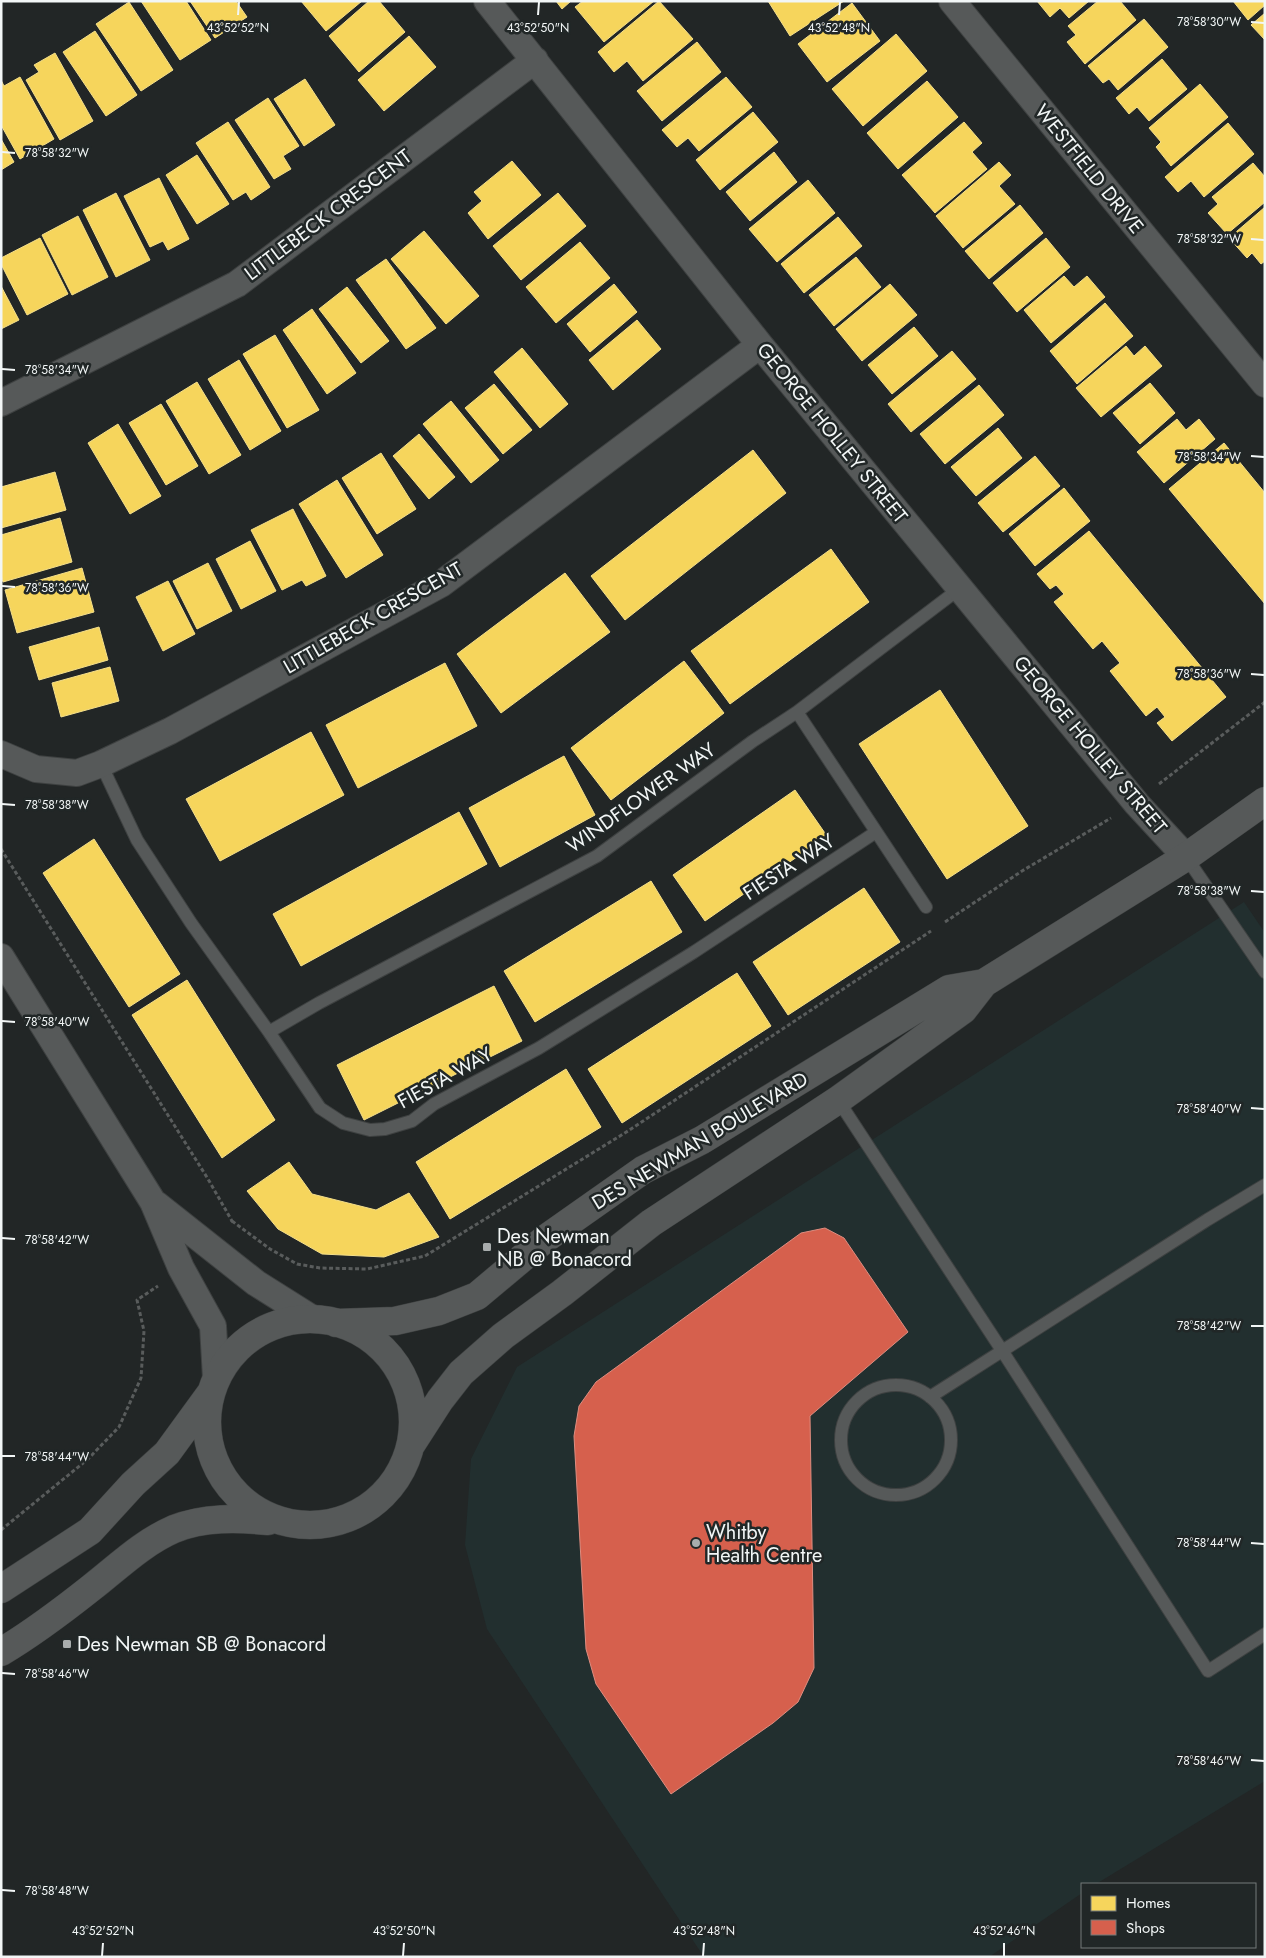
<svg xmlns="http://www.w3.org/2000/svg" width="1266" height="1958" font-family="Jost,sans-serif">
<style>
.built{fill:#222f2f}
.homes{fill:#f6d55c;stroke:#f5df8a}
.shops{fill:#d6604d;stroke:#de8d80}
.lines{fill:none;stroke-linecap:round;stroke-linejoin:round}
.lane-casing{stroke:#3e4141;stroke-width:14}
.street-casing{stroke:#3e4141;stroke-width:28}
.secondary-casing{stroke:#3e4141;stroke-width:29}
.path{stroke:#595c5c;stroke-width:3;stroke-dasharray:4 2.5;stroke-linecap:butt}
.lane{stroke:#565959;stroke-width:12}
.street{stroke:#565959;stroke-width:26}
.secondary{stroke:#565959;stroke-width:28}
.ticks{fill:none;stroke:#f2f6f6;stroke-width:2}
.poi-dot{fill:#a9adad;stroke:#212727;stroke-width:2}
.labels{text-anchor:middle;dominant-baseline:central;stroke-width:5;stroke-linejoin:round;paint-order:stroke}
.street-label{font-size:20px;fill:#f2f6f6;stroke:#212727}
.poi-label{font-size:20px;fill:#f2f6f6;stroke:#212727;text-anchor:start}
.ticks-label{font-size:12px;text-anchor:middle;fill:#f2f6f6;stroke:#212727;stroke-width:5;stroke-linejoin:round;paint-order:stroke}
</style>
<rect width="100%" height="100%" fill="#222626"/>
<path class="built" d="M1244,902L1265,933V1781L1096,1884H1082V1893L989,1957H704L487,1629L465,1545L471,1459L517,1367Z"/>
<path class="homes" d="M141,1H186L211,40L180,60Z
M190,1H236L247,17L215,38Z
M301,1H362L326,31Z
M369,1H379L405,32L359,72L329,36Z
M556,1H571L562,9Z
M583,1H654L604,42L575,7Z
M659,1L693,39L643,81L627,61L614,72L598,52Z
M768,1H844L790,36Z
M1037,1H1089L1069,18L1060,8L1050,17Z
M1098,1H1120L1136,20L1085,64L1067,42L1076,35L1068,26Z
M1233,1H1265V5L1248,20Z
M129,2L173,70L141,91L96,24Z
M852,3L880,41L827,82L798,44Z
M1265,13V40L1251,25Z
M1144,19L1168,47L1118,90L1109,79L1103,83L1088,66Z
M95,31L137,95L106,116L63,52Z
M896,34L927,71L863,126L832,89Z
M409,36L436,67L384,111L358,80Z
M697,42L721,72L662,121L637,91Z
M55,53L93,121L60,140L26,80L39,72L34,65Z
M1162,59L1187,89L1149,121L1137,107L1129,114L1116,98Z
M20,77L54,139L20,159L1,125V80L4,86Z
M726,77L752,107L699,151L688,138L677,147L662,130Z
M305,79L335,125L304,146L274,99Z
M927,81L958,117L898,169L867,133Z
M1200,84L1228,117L1171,166L1156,147L1161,142L1149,128Z
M268,98L299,146L283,156L291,169L274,179L235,120Z
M753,112L778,142L720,190L696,160Z
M228,122L270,187L251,200L246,192L233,200L196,143Z
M964,122L982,143L972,152L987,169L935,213L902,175Z
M1228,123L1254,154L1204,197L1191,181L1178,192L1165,177Z
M1,139L14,162L1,170Z
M774,152L797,182L750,221L726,192Z
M197,155L229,204L197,224L166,175Z
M512,161L541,195L488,239L468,213L482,201L474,192Z
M999,162L1011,175L999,186L1015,204L963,248L936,216Z
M1253,163L1265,177V202L1227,234L1208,213L1218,204L1212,197Z
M159,178L189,239L168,250L163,241L150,247L124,196Z
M808,180L835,213L777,262L749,229Z
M116,193L150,260L116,277L83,210Z
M558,193L586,226L521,280L493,246Z
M1020,205L1043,233L989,279L965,251Z
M1265,207V261L1261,264L1252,253L1247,258L1229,238Z
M78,216L108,277L72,295L42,235Z
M838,217L862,246L804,293L781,264Z
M424,231L479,296L446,324L391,259Z
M40,238L68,294L27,315L1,264V258Z
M1046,238L1070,267L1017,312L993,283Z
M580,242L610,278L556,323L526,287Z
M856,257L881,287L834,326L809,295Z
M386,259L436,328L406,349L356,280Z
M1064,276L1074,287L1087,276L1105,297L1051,343L1024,310Z
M614,284L637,312L590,352L567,324Z
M890,284L917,315L862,361L836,329Z
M1,286L19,320L1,329Z
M347,287L389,341L361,363L319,309Z
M1105,303L1133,336L1077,384L1050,351Z
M312,309L356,373L327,394L283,330Z
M637,320L661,349L613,390L589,360Z
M914,327L938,356L892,394L868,365Z
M275,335L319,410L287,428L243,354Z
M1126,346L1134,356L1145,346L1162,366L1101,417L1076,388Z
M522,348L568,404L540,428L494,372Z
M952,351L976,379L911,432L888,404Z
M239,360L281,431L250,450L208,379Z
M197,382L241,455L209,474L166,401Z
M1150,383L1175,413L1140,444L1113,413Z
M494,384L532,430L503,454L465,408Z
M979,385L1004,415L945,464L920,434Z
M451,401L499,460L471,483L423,424Z
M161,404L198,466L166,485L129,423Z
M1177,419L1186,430L1199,419L1215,439L1164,483L1137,452Z
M118,424L161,496L130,514L88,443Z
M998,428L1022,458L976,496L951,467Z
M419,434L455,477L429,499L393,456Z
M1224,443L1265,493V604L1169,489Z
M753,450L786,493L625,620L591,576Z
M381,453L416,509L377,534L342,478Z
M1035,456L1060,486L1003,532L978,503Z
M55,472L66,510L1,528V487Z
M337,480L383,555L346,578L299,504Z
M1064,488L1090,521L1035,566L1009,534Z
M293,509L326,576L306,586L302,580L282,590L251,530Z
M60,518L72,562L3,582L1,575V535Z
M1089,531L1226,697L1172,741L1157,723L1165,717L1157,707L1146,716L1110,671L1120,663L1102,641L1093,649L1054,602L1064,594L1056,585L1050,589L1037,574Z
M250,541L276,591L241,609L216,559Z
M831,549L869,602L730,704L691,651Z
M208,563L232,611L197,629L173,581Z
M82,568L94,612L17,633L5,590Z
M565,573L610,632L501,713L457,654Z
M168,581L195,634L163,651L136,597Z
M99,627L108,660L39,680L29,647Z
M684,661L724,713L611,800L571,748Z
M445,663L477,726L358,788L326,725Z
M110,667L119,701L61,717L52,683Z
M940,690L1028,826L947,879L859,744Z
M311,732L344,795L220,861L186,799Z
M564,756L595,815L500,867L469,808Z
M795,790L827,836L705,921L673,875Z
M459,812L487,864L301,966L273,914Z
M94,839L180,974L129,1007L43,873Z
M651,881L682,932L535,1022L504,971Z
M864,888L900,942L788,1015L753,962Z
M737,973L771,1026L622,1123L588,1069Z
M187,980L275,1120L222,1158L132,1015Z
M494,986L522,1041L364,1120L337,1065Z
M566,1069L601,1127L450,1219L416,1162Z
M289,1162L312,1194L376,1210L409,1193L439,1237L384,1257L322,1254L278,1229L247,1191Z"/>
<path class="shops" d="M825,1228L844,1238L908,1332L810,1416L814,1668L798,1702L773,1723L671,1794L596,1684L586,1649L574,1436L579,1406L596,1382L801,1233Z"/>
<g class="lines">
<g class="lane-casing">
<path id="lane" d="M797,712L926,907
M101,764L137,840L191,923L269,1032L320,1108L343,1123L370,1130L385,1129L412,1121L434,1104L539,1048L694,952L876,832
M1186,857L1265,972
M269,1032L319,1003L597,856L753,741L797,712L959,589
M838,1100L1003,1352L1208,1671L1265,1634
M841 1440a55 55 0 1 1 110 0a55 55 0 1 1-110 0Z
M930,1397L1207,1220L1265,1185"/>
</g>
<g class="street-casing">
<path id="street" d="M487,1L760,345L1137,804L1186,857
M952,1L1265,384
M1,403L237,284L535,60
M1,754L36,769L77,773L101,764L170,731L441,584L760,345
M1,957L153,1202L181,1268L213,1326L216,1378
M156,1204L256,1283L310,1317"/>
</g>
<g class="secondary-casing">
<path id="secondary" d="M207 1422a103 103 0 1 1 206 0a103 103 0 1 1-206 0Z
M336,1323L395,1321L439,1311L477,1296L545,1239L643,1170L702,1140L949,989L984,983
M411,1445L440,1400L461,1373L503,1336L562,1293L651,1223L838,1100L963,1010L984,983L1186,857L1265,801
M1,1589L90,1531L133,1484L167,1453L210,1394
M1,1652C33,1633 62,1611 91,1588C118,1567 142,1543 174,1529C204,1517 237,1518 268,1521"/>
</g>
<path class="path" d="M1159,784L1265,702
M1,849L208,1179L232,1221L230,1223
M945,922L1022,871L1111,818
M232,1221L270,1249L297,1264L320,1268L367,1269L425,1256L628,1131L931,931
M1,1530L88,1459L119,1427L141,1378L144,1331L137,1300L158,1286"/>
<use href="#lane" class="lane"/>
<use href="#street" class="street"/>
<use href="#secondary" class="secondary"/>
</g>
<path class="ticks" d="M238,15L239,2M538,15L539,2M839,15L840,2M1251,22L1264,23M2,152L15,153M1251,239L1264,240M2,369L15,370M1251,456L1264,457M2,586L15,587M1251,674L1264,675M2,804L15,805M1251,891L1264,892M2,1021L15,1022M1251,1108L1264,1109M2,1238L15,1239M1251,1326H1264M2,1456H15M1251,1543L1264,1544M2,1673L15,1674M1251,1760L1264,1761M2,1890L15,1891M102,1956L103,1943M403,1956L404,1943M703,1956L704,1943M1004,1956V1943"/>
<g class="poi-dot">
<rect x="482" y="1242" width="10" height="10" rx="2.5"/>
<circle cx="696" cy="1543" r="5"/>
<rect x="62" y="1639" width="10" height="10" rx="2.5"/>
</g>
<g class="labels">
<g class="street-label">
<text transform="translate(1089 169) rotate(51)">WESTFIELD DRIVE</text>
<text transform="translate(328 215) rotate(-37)">LITTLEBECK CRESCENT</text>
<text transform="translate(832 433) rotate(51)">GEORGE HOLLEY STREET</text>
<text transform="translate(373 618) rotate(-30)">LITTLEBECK CRESCENT</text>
<text transform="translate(1090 745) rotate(50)">GEORGE HOLLEY STREET</text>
<text transform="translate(641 798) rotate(-35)">WINDFLOWER WAY</text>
<text transform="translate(789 867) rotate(-33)">FIESTA WAY</text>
<text transform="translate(445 1078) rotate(-29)">FIESTA WAY</text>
<text transform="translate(700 1141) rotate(-31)">DES NEWMAN BOULEVARD</text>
</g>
<g class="poi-label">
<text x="497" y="1236">Des Newman<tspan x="497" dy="23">NB @ Bonacord</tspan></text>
<text x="706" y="1532">Whitby<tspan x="706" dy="23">Health Centre</tspan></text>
<text x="77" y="1644">Des Newman SB @ Bonacord</text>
</g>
</g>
<g class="ticks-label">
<text x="1209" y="26">78°58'30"W</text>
<text x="238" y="32">43°52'52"N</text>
<text x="538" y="32">43°52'50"N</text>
<text x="839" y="32">43°52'48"N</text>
<text x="57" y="157">78°58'32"W</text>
<text x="1209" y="243">78°58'32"W</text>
<text x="57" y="374">78°58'34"W</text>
<text x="1209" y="461">78°58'34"W</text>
<text x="57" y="592">78°58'36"W</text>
<text x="1209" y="678">78°58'36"W</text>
<text x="57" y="809">78°58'38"W</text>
<text x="1209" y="895">78°58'38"W</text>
<text x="57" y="1026">78°58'40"W</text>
<text x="1209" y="1113">78°58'40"W</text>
<text x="57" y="1244">78°58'42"W</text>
<text x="1209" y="1330">78°58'42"W</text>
<text x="57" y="1461">78°58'44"W</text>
<text x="1209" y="1547">78°58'44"W</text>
<text x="57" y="1678">78°58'46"W</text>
<text x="1209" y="1765">78°58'46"W</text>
<text x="57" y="1895">78°58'48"W</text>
<text x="103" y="1935">43°52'52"N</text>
<text x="404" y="1935">43°52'50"N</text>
<text x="704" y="1935">43°52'48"N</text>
<text x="1004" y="1935">43°52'46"N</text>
</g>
<rect width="1266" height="1958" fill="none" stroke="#f2f6f6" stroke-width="5"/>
<rect x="1081" y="1883" width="175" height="65" fill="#212727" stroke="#757a7a"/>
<rect x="1091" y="1896" width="25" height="15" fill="#f6d55c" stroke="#757a7a"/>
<text x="1126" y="1908" font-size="15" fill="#f2f6f6">Homes</text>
<rect x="1091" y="1920" width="25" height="15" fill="#d6604d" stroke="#757a7a"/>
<text x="1126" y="1933" font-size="15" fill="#f2f6f6">Shops</text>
</svg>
